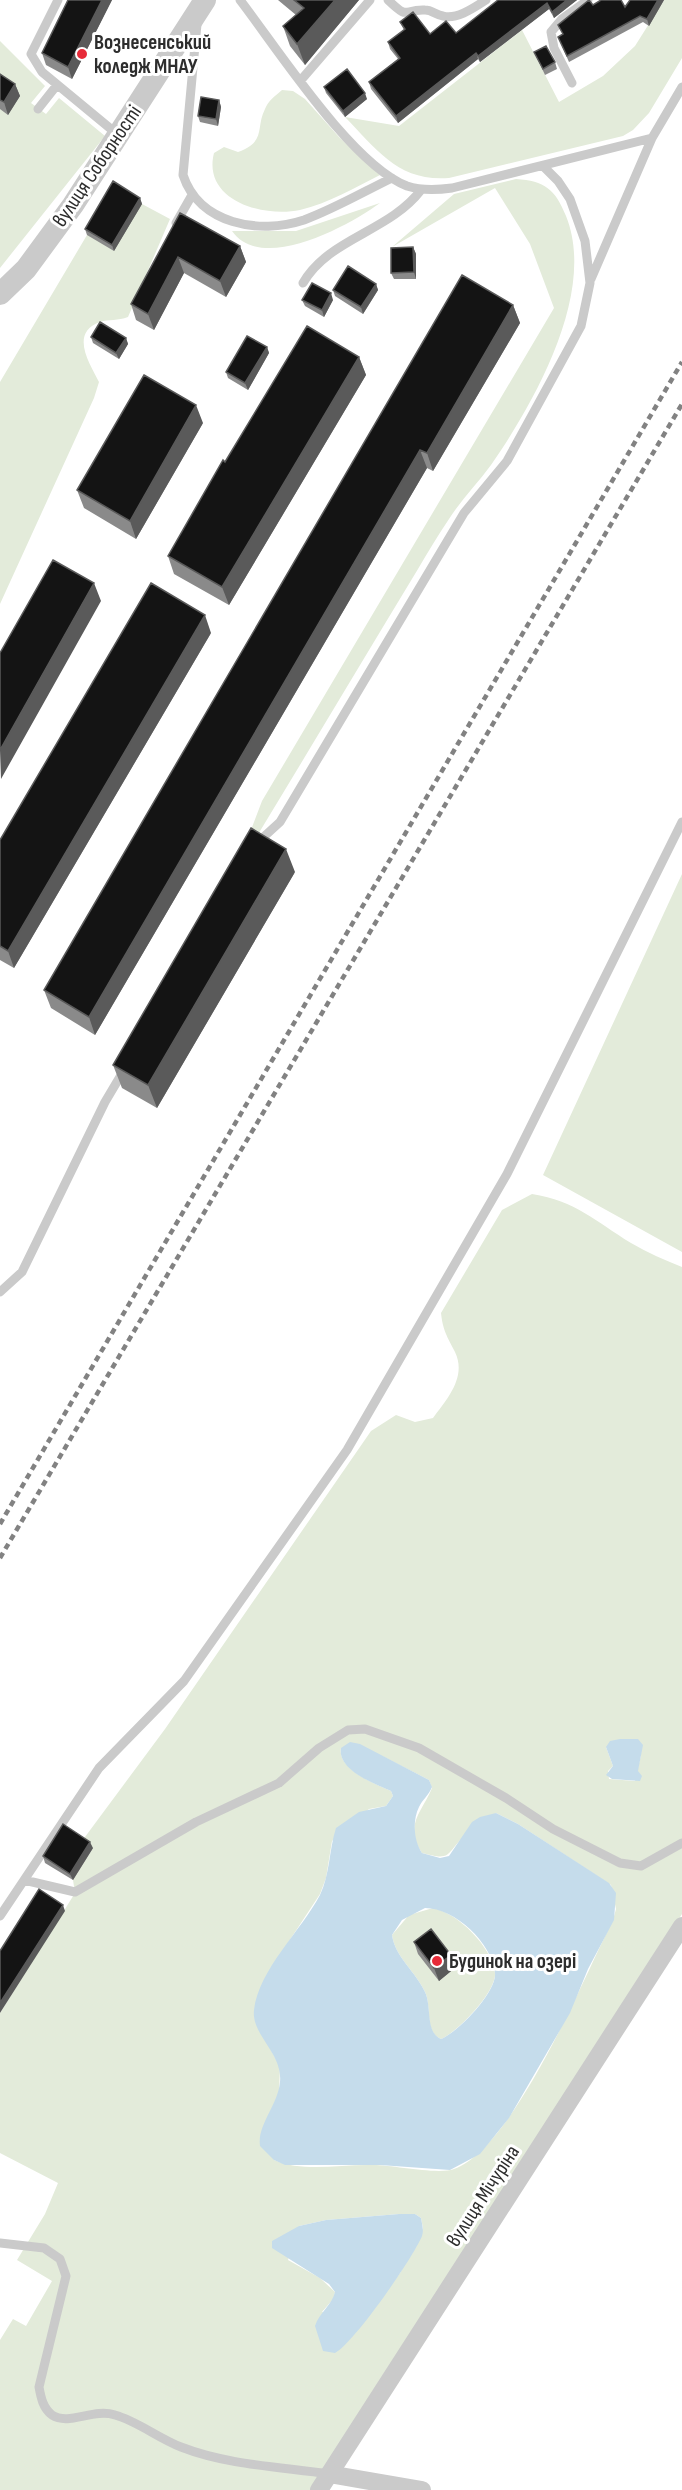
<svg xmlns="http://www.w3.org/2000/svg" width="682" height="2490" font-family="'Sofia Sans Condensed',sans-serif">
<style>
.green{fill:#e3ebda;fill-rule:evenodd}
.water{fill:#c5dceb;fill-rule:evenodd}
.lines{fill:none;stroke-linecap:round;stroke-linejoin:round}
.service{stroke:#cacaca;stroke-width:9}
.minor{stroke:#cacaca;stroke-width:18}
.tertiary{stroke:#cacaca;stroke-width:22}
.rail{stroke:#828282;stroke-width:4.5;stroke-dasharray:6 4.5;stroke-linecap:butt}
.wall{fill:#8a8a8a}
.shaded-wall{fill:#5a5a5a}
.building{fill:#141414;stroke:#5a5a5a;stroke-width:1.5}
.poi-dot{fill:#e72b39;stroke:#fff;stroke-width:2}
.labels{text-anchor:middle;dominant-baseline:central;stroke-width:6;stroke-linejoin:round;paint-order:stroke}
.poi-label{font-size:21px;font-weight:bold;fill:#2d2d2d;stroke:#fff;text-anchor:start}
.street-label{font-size:21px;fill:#2d2d2d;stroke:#fff}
</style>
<rect width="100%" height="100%" fill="#fff"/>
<path class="green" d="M664,0H682V58L649,113L633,130L623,136L449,178C399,182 377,150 345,117L399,126L522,30L559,102L603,76L635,46Z
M0,41L45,86L31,103L46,114L59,98L105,136L0,268Z
M282,90L293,91L305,99L339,137L380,175C354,188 329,203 300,210C263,218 202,200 214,153L224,147L238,152C267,141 255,129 265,109C268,101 275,96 282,90Z
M516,179C545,181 555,189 566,216C597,293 534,403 491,465C478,483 461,500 449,519C438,535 428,552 418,569C362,661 307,754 251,846L246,843L262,801L554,308L530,244L495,188L392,247L454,194Z
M380,203C350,225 262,274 232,231H296Z
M142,204L170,219L128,317C118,321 109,319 100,322C69,333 90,364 99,382L94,398L0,604V382L87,235Z
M682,874V1252L543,1175Z
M532,1194C576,1201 595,1221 631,1243C648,1253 665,1260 682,1267V1914L313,2490H0V2340L13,2319L26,2326L52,2281L17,2260L45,2214L58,2183L0,2153V2013L75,1893L73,1880L93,1848L82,1841L165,1729L371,1431L396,1415L415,1422L433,1418C447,1399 467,1377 455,1352C447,1336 443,1331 441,1313L502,1210ZM606,1747L641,1755L635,1781L609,1779L608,1771L613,1766ZM341,1748L382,1756L429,1780L432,1788C423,1811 403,1825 422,1853C452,1861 445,1855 464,1836C472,1827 486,1820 496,1813L518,1824L611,1885L616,1909L613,1920C584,1977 514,2148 454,2169C438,2175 393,2165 373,2165C341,2164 304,2173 274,2160L269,2119L279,2092L280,2067L255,2020L254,2011L264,1982L276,1961L320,1894L326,1878L332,1841L369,1809L386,1806L393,1796L391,1791C375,1784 337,1769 341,1748ZM399,2214H415L421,2218L423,2228L400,2273L366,2318L322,2312L334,2298L335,2292L320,2278L288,2260L299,2226L326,2220Z
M433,1908C458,1913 492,1947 495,1973C497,1991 457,2033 441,2039C424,2032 432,2006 425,1992C416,1972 395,1957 392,1935L409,1915Z"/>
<path class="water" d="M620,1739H638L643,1745L638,1771L642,1776L640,1781L612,1779L606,1775L613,1766L606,1747L610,1741Z
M350,1742L360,1744L429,1780L432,1787C429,1795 422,1800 419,1807C412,1821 414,1841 422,1853L440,1858L449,1856L472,1822L480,1817L496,1813L518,1824L609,1883L616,1893L614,1920L588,1969L570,2013L509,2118L480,2154L450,2170L380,2165H285L274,2160L260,2146C257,2125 278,2105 280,2082C283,2053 251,2035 254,2010C259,1969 301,1931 320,1895C330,1874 329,1850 336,1828L359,1812L386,1806L393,1796L391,1791C375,1784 337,1770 341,1748ZM425,1908C455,1908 492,1943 495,1973C497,1992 457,2033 441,2039C425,2032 432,2006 425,1992C416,1972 395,1957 392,1935L402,1920Z
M399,2214H415L421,2218C422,2224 424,2230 422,2236C413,2258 354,2343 335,2353L323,2351L315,2326C319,2313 332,2305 335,2292L329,2284L272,2248V2241L299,2226L326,2220Z"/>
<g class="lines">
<path class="service" d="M58,0L31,54L42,72L117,134
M240,0C277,48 352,165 407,186C422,191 437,190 452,188L652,138L682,87
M388,0C410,21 402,9 425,10C432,10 436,15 443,16C457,20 475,7 486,0
M197,24L183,175C199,224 259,235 304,220C334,209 363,192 392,178
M301,80L370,0
M572,83L554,48L551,32L562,19L588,0
M38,109L57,85
M176,223L192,195
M591,279L652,138
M303,283C329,238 389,232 421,190
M257,843L280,822L464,513L507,461L581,326L590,283L585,241L570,199L558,181L543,166
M0,1292L22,1272L105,1102L124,1070
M24,1880L75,1892L196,1822L279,1783L319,1748L348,1730L365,1729L419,1748L506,1798L553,1829L620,1863L641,1866L682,1843
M0,1916L99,1768L184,1681L347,1450L507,1174L682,822
M0,2243L44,2248L60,2259L66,2276L39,2387C41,2398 43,2408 52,2415C69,2426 93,2408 115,2415C137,2421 158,2438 181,2447C227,2465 281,2467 329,2474"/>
<path class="minor" d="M329,2474L422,2490
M319,2490L682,1926"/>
<path class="tertiary" d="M0,294L26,269L73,205L205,0"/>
<path class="rail" d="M0,1524L682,362
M0,1558L682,404"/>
</g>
<path class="wall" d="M68,0H112L72,79L46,65L42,53Z
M278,0H359L305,65L290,46L283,26L296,15Z
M498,0H577L554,18L549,9L480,62L478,59L398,123L371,89L369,82L398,59L390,49L388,42L404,30L400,22L430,34L456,33Z
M630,0H664L649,26L643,22L569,62L558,37L563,34L558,25L593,5L625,7Z
M534,52L555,62L557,69L545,75Z
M0,74L15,84L20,96L8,115L0,109Z
M324,87L367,99L345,117L326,93Z
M219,100L221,107L218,126L200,122L198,116Z
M140,198L142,204L114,251L87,235L85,229Z
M180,213L240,246L246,262L226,297L184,273L154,330L136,320L131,304Z
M413,247L416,254V279H394L391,273Z
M376,284L378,290L363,314L335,296L333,290Z
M302,300H333L324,317L305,306Z
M513,305L520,323L433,471L427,468L95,1035L51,1008L44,990Z
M91,337L126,338L128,344L119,359L93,343Z
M267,347L269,353L248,390L228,378L226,372Z
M359,357L366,375L229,605L174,574L168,556L225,462Z
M203,423L136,539L84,508L77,490Z
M211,633L14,968L0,960V840Z
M295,872L157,1108L122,1088L113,1065Z
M93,1848L73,1880L45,1863L43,1856Z
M414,1942L451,1955L456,1967L439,1981L418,1954Z"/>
<path class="shaded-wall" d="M102,0H112L72,79L68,67Z
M335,0H359L305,65L297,44Z
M567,0H577L554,18L552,12Z
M658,0H664L649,26L647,19Z
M547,3L549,9L480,62L478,56Z
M476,53L478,59L398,123L396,116Z
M15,84L20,96L8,115L4,102Z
M365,93L367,99L345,117L343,111Z
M219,100L221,107L218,126L216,119Z
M140,198L142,204L114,251L112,245Z
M240,246L246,262L226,297L220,281Z
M413,247L416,254V279L414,272Z
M178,257L184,273L154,330L148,314Z
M376,284L378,290L363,314L361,307Z
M331,293L333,300L324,317L322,310Z
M513,305L520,323L433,471L427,453Z
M126,338L128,344L119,359L116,353Z
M267,347L269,353L248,390L245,383Z
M359,357L366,375L229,605L222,587Z
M196,405L203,423L136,539L130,521Z
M420,450L427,468L95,1035L89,1017Z
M94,583L101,601L1,779L0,750Z
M205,615L211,633L14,968L8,951Z
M286,849L295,872L157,1108L148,1085Z
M90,1842L93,1848L73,1880L70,1874Z
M63,1905L65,1911L0,2013V2003Z
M451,1955L456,1967L439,1981L434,1968Z"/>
<path class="building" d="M68,0H102L68,67L42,53Z
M294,0H335L297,44L283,26L304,8Z
M498,0H567L552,12L547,3L478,56L476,53L396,116L369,82L400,58L388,42L405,29L400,22L413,12L430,34L446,21L456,33Z
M589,0L593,5L601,0H621L625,7L630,0H658L647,19L640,16L567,56L558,37L563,34L558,25Z
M546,46L555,62L543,69L534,52Z
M347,69L365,93L343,111L324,87Z
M0,74L15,84L4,102L0,100Z
M201,97L219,100L216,119L198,116Z
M113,181L140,198L112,245L85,229Z
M180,213L240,246L220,281L178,257L148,314L131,304Z
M413,247L414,272L391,273V248Z
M348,266L376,284L361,307L333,290Z
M462,275L513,305L427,453L420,450L89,1017L44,990Z
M312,283L331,293L322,310L302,300Z
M100,322L126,338L116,353L91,337Z
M307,326L359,357L222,587L168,556L223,460L225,462Z
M247,336L267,347L245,383L226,372Z
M144,375L196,405L130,521L77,490Z
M53,560L94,583L0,750V653Z
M151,583L205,615L8,951L0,946V840Z
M251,828L286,849L148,1085L113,1065Z
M63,1824L90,1842L70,1874L43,1856Z
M39,1889L63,1905L0,2003V1951Z
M431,1929L451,1955L434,1968L414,1942Z"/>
<g class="poi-dot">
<circle cx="82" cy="54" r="6"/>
<circle cx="437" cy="1961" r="6"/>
</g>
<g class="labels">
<g class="poi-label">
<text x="94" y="42">Вознесенський<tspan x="94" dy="24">коледж МНАУ</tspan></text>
<text x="449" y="1961">Будинок на озері</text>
</g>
<g class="street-label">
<text transform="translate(97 166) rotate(-56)">вулиця Соборності</text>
<text transform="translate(483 2196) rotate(-57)">вулиця Мічуріна</text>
</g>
</g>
</svg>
